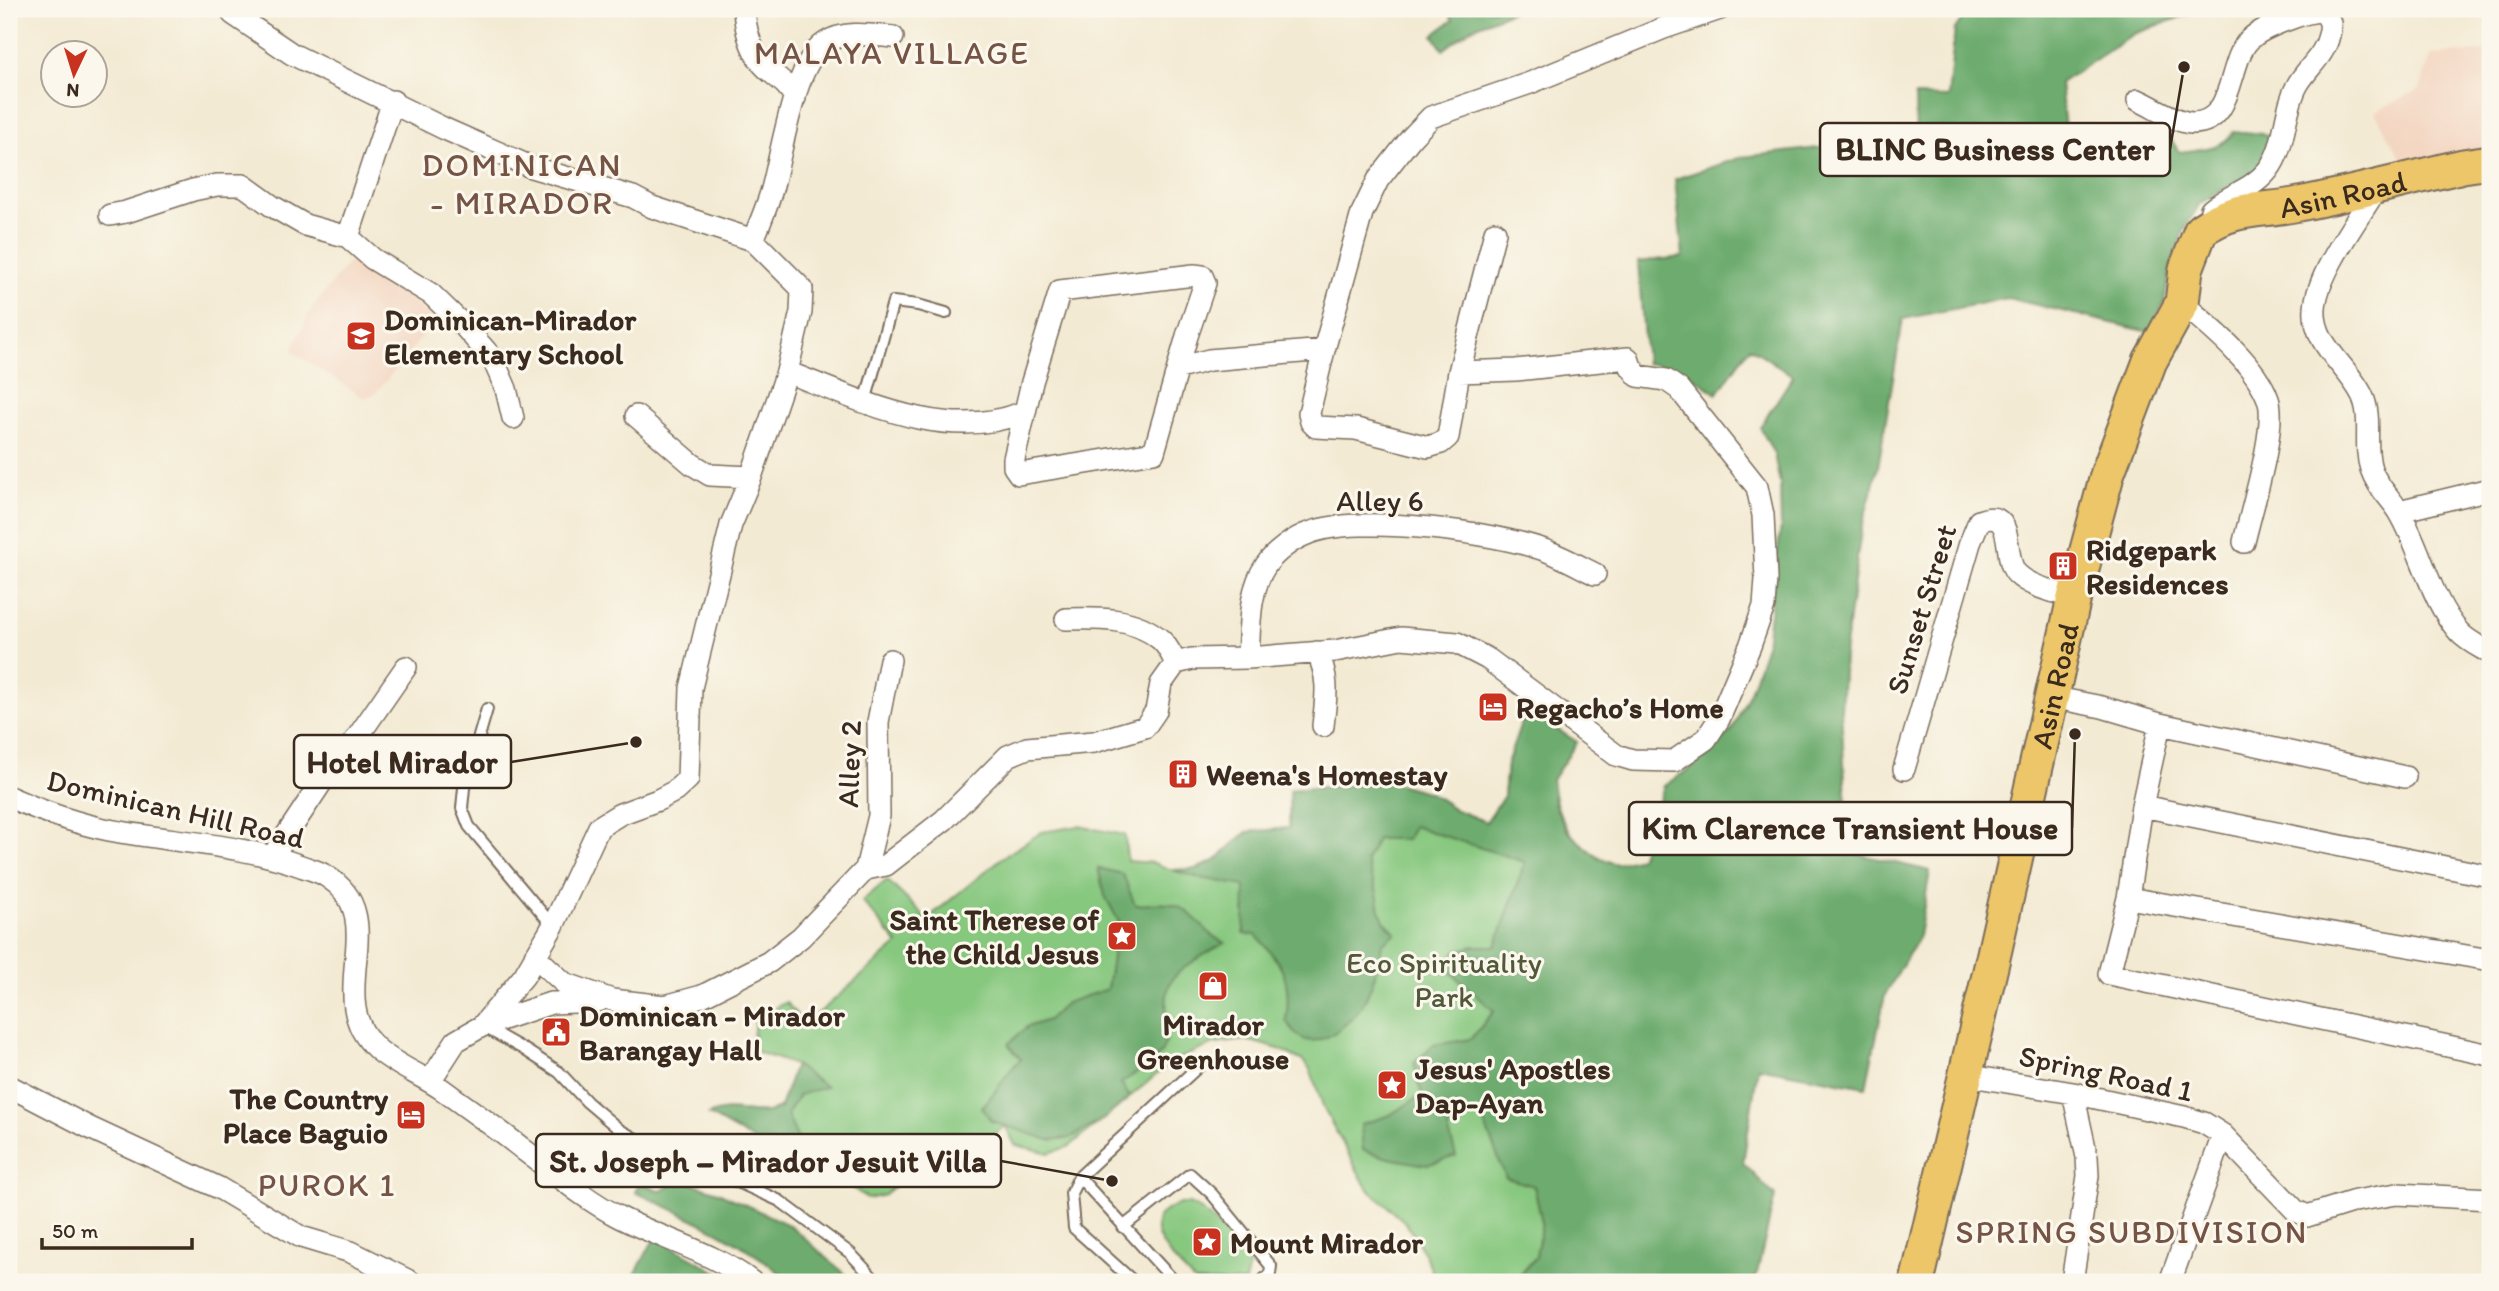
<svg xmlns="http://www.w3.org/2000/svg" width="2499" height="1291" font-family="Itim,sans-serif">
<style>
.built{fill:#f3d4bf}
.green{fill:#87c87f;stroke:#61794e;stroke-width:2}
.forest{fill:#6dac6e;stroke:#546b46;stroke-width:2}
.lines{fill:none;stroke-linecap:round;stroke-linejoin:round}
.service-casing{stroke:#7b6d5d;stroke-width:14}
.minor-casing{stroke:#7b6d5d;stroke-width:24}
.primary-casing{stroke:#7b6d5d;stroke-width:37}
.service{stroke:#fff;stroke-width:10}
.minor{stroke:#fff;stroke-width:21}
.primary{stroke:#ecc669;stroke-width:33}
.labels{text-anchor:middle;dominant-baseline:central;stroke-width:6;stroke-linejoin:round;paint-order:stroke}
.street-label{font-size:30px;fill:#3b2a1e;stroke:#fbf7ec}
.poi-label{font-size:30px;font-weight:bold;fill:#3b2a1e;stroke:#fbf7ec;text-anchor:start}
.park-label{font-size:30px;fill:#52593b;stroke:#fbf7ec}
.neighbourhood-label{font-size:32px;letter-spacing:2px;fill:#755445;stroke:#fbf7ec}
.quarter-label{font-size:33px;letter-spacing:2px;fill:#755445;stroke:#fbf7ec}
.leader{fill:none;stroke:#3b2a1e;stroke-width:2.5}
.callout-dot{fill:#3b2a1e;stroke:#fbf7ec;stroke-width:2.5}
.callout{fill:#fbf7ec;stroke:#3b2a1e;stroke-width:2.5}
.callout-label{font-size:32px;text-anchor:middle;font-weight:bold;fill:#3b2a1e}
</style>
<rect width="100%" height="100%" fill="#fbf7ec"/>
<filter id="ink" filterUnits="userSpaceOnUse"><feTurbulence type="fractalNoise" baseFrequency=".0143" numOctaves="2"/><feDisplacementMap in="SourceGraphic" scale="14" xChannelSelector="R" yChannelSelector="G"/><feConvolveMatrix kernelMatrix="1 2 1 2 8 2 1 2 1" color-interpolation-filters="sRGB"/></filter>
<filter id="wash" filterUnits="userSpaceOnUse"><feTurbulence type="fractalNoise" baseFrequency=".00686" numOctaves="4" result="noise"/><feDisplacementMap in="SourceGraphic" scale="28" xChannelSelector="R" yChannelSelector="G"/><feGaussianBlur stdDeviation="1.57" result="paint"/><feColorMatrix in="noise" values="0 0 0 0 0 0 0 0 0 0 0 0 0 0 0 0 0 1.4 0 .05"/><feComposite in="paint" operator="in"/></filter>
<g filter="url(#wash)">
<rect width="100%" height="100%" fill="#f3ead3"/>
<path class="built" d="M2490,51V150L2406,167L2375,112L2420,89L2431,55Z
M354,255L436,320L375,394L364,398L292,351L308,314Z"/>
<path class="green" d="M1526,710L1577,742L1552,779C1556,822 1575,850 1616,864L1534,1186L1542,1222L1536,1257L1514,1282H1437L1424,1253L1406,1223L1367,1188L1325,1111L1310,1069L1303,1061L1279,1049L1246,1040L1214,1044L1173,1061L1070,1146L1049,1153L1015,1145L1005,1125L968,1159L943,1168L906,1174L885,1195L868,1199L846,1183L819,1175L804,1161L798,1162L760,1144L709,1115C732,1103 757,1120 780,1107L795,1065L752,1050L755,1019L786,1002L805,1025L898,944L862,901L887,880L927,919L1002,858L1042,832L1079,826L1125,835L1127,861L1154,863L1172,870L1196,869L1215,861L1247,832L1289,828L1290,790L1391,782L1430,793L1456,810L1486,822L1504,796L1507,764Z
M1180,1204H1189L1203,1211L1244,1251L1249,1266L1245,1282H1195C1176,1262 1128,1220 1180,1204Z"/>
<path class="forest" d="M1447,9H1517L1472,28L1443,50L1433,35L1453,20Z
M1969,9H2203L2134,34L2060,83L2065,128L2106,130L2164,128L2179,152C2199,149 2223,150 2234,131L2271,135L2268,156L2253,174L2200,203L2183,232L2171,265L2164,303L2149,332L2008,298L1903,319L1878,467L1861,530L1844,654L1841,710L1849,852L1930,871L1919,936L1885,995L1866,1087L1758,1067L1743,1163L1775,1196L1755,1282H1514L1536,1257L1542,1222L1534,1186L1506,1178L1482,1117L1457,1109L1448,1129L1456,1156L1426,1165L1388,1158L1363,1150L1361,1124L1388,1116L1422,1095L1414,1063L1433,1045L1471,1039L1494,1011L1447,969L1455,951L1474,946H1496L1525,862L1413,826L1407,839H1377L1366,861L1377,892L1380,910L1384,921L1396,933L1382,944C1379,962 1375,979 1367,996C1358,1016 1323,1052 1300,1037C1294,1034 1290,1026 1286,1021C1292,978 1283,966 1256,935L1244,934L1245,886L1200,878L1172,870L1196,869L1215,861L1247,832L1289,828L1290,790L1391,782L1430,793L1456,810L1486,822L1504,796L1507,764L1526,710L1577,742L1552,780L1554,803L1567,831L1598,858L1616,864L1640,858L1664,786L1708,756L1732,730L1750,692L1766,645L1781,526L1780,484L1774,454L1760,427L1793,376L1750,347L1717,394C1696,378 1674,363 1646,364L1638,262L1683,257L1675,179L1742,157L1827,147L1856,142L1916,138L1915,96L1948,97L1955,29Z
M1098,868L1123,874L1135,905C1146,905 1159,902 1170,904C1194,908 1204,935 1225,943C1212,950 1179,967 1172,980C1158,1004 1177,1036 1157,1058C1147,1068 1132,1075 1121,1083L1130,1097L1104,1119L1070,1138L1049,1140L991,1121L982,1107C997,1092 1005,1073 1021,1059L1008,1044L1027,1027L1048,1020L1066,1003L1107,989L1114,944L1120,924L1105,896Z
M795,1065L826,1087L799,1095L787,1115L798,1139L803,1161L798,1162L760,1144L709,1115C732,1103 757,1120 780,1108Z
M679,1179L718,1192L791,1226L854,1282H790C745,1241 690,1217 635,1192L640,1182L661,1191Z
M655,1237L728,1278L733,1282H631Z"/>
</g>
<g filter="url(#ink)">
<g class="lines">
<g class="service-casing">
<path id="service" d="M865,402L893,302L918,305L946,313
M487,709L464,788L462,808L469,826L553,926
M484,1027L525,1050L559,1072L587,1102L620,1130L656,1150L697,1169L731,1179L780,1201L850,1253L877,1282
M1079,1177L1175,1282
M1123,1227L1190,1174L1212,1194L1271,1266L1270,1274L1261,1282
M1134,1282L1074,1228L1071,1193L1079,1177L1199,1066"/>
</g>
<g class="minor-casing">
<path id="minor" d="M230,9L233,14L292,54L445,129L531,167L633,197L652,207L753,240L802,289L801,312L787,372L751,477L731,525L691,688L688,779L675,791L658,800L620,814L599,827L553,926L524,976L482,1026L456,1041L430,1081
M744,9C745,26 750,47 761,62C772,76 786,80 795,98
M2138,100C2154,107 2175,122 2192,123C2235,124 2227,63 2249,40C2258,31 2270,27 2281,22C2296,17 2307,11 2322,11C2330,18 2332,24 2329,35C2325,55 2308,67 2298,84C2283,110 2287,146 2268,170C2252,190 2230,194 2211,210
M2378,186C2360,217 2317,273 2315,308C2312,344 2348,366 2362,395C2373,418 2363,445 2371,469C2377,487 2391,498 2400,513C2422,551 2430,599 2459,632C2467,641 2480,647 2490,653
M110,215L126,212L193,190L217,185H243L272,206L305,225L348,237L373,259L431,294L463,325L493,359L506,389L513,418
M1495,232L1459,372L1448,437L1441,443L1428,447L1356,429L1316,427L1311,422L1309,413L1324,350L1362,213L1378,180L1411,138L1431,117L1530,83L1664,28L1720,9
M348,237L393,101
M753,240C760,223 767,207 772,189C782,153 794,63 825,43C845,30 871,35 893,37
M1194,275L1202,276L1205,283L1187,336L1154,452L1019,474L1014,467V459L1032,382L1060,291Z
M2182,303C2210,327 2255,363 2268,399C2278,425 2251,511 2244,542
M1179,368L1209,360L1324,350
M787,372C860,400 946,444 1024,412
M636,416L692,464L710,475L751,477
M2399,511L2490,489
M1066,619C1098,618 1135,617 1161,640C1168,646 1172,656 1176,663
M1317,652C1330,679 1326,697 1323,726
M1248,658C1250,628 1248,591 1266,565C1275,552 1294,538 1309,533C1359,514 1496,532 1547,551C1563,557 1579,566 1595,574
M2051,697L2102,707L2160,724L2142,806L2128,898L2109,974L2490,1055
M2160,724L2405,777
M1904,769L1970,543L1979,521C2018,506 2001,559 2017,574C2030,587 2056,592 2074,598
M9,797C41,811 74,823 109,830C173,842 240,844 301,866C309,869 319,871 326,876C394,917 321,997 376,1048C396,1066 422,1075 443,1090C470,1110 498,1129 524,1150C555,1173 584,1199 619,1217C662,1239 713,1252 752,1282
M2142,806L2490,876
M272,857L321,783L352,745L406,667
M866,869L879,816L878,722L890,660
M2128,898L2490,960
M535,956L564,983L612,1000L665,1006L702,996L769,962L801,937L866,869L886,865L944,820L1008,756L1027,748L1094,742L1145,727L1156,711L1161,684L1176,663L1192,659L1248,658L1335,651L1401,638L1457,643L1488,659L1616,755L1633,760L1674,761L1706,739L1719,719L1750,646L1764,606L1766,579L1763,515L1757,487L1679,389L1666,380L1638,376L1631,367L1628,358L1516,370L1459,372
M485,1025L551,1003L599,1001
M1965,1075L2073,1093L2184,1117L2204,1123L2223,1135L2295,1210L2307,1216L2355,1201L2397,1194L2490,1199
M9,1086L90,1128L219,1188L301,1237L351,1252L411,1282
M2072,1282L2088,1176L2087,1157L2073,1093
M2170,1282L2223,1135"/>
</g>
<g class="primary-casing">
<g id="primary">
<path id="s1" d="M1917,1282L1993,958L2074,598L2108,472L2150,361L2182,303L2186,269L2201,230C2237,205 2261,212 2299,204C2354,193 2408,179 2463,166L2490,162"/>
</g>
</g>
<use href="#service" class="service"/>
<use href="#minor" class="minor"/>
<use href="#primary" class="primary"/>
</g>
</g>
<defs>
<g id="school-square" transform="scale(1.575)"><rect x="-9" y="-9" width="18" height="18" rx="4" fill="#c8321e" stroke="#fbf7ec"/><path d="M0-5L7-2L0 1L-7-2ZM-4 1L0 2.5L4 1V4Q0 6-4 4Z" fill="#fff"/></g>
<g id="building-square" transform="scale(1.575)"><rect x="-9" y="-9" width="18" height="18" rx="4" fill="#c8321e" stroke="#fbf7ec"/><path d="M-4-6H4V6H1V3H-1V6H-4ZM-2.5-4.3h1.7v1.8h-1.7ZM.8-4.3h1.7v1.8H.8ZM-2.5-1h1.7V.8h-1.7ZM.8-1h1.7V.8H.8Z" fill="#fff"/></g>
<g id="hotel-square" transform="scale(1.575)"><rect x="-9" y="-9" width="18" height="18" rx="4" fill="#c8321e" stroke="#fbf7ec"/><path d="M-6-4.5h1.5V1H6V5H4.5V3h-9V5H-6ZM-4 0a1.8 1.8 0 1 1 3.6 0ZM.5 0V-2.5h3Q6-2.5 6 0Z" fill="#fff"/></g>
<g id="sight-square" transform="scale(1.575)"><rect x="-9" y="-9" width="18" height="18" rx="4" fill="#c8321e" stroke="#fbf7ec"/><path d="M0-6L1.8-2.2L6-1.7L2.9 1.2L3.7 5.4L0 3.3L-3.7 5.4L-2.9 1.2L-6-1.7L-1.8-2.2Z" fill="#fff"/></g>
<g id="shop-square" transform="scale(1.575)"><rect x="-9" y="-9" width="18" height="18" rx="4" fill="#c8321e" stroke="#fbf7ec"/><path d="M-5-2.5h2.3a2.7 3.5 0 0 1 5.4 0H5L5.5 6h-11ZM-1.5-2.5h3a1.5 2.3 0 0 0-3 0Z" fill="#fff"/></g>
<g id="civic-square" transform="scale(1.575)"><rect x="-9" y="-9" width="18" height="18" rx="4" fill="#c8321e" stroke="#fbf7ec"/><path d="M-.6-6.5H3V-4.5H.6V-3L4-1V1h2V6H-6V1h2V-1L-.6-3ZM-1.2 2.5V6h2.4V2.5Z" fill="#fff"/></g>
</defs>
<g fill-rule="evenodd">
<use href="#school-square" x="361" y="336"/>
<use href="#building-square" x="2063" y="566"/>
<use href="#hotel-square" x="1493" y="707"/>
<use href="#building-square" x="1183" y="774"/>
<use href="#sight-square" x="1122" y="936"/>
<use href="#shop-square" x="1213" y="986"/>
<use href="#civic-square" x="556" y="1032"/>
<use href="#sight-square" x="1392" y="1085"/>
<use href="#hotel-square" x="411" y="1115"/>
<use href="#sight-square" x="1207" y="1242"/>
</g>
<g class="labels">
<g class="street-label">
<text stroke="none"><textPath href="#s1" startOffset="1241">Asin Road</textPath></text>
<text x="1380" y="500">Alley 6</text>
<text transform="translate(1921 609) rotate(-73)">Sunset Street</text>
<text stroke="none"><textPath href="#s1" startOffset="612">Asin Road</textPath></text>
<text transform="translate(849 764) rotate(-88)">Alley 2</text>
<text transform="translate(176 809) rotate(13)">Dominican Hill Road</text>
<text transform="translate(2106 1073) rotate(12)">Spring Road 1</text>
</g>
<g class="poi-label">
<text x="384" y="319">Dominican-Mirador<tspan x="384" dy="34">Elementary School</tspan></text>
<text x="2086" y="549">Ridgepark<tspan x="2086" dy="34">Residences</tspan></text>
<text x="1516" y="707">Regacho’s Home</text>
<text x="1206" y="774">Weena's Homestay</text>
<text x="1099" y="919" text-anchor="end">Saint Therese of<tspan x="1099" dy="34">the Child Jesus</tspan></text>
<text x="579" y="1015">Dominican - Mirador<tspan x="579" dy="34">Barangay Hall</tspan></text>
<text x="1213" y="1024" text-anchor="middle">Mirador<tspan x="1213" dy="34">Greenhouse</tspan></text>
<text x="1415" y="1068">Jesus' Apostles<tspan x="1415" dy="34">Dap-Ayan</tspan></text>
<text x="388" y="1098" text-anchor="end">The Country<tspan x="388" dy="34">Place Baguio</tspan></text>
<text x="1230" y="1242">Mount Mirador</text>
</g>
<g class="park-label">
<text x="1444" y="962">Eco Spirituality<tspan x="1444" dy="34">Park</tspan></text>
</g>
<g class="neighbourhood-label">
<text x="892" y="53">MALAYA VILLAGE</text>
<text x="327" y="1185">PUROK 1</text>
<text x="2132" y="1232">SPRING SUBDIVISION</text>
</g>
<g class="quarter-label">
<text x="522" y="164">DOMINICAN<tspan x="522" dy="38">- MIRADOR</tspan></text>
</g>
</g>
<path class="leader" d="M2184 67L2170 149M636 742L511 762M2075 734L2072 828M1112 1181L1001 1161"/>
<g class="callout-dot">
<circle cx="2184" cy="67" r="7"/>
<circle cx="636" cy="742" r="7"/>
<circle cx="2075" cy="734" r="7"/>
<circle cx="1112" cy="1181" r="7"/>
</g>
<g class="callout">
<rect x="1820" y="123" width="350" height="53" rx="7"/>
<rect x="294" y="735" width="217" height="53" rx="7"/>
<rect x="1629" y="802" width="443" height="53" rx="7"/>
<rect x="536" y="1134" width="465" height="53" rx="7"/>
</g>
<g class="callout-label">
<text x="1995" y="160">BLINC Business Center</text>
<text x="402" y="773">Hotel Mirador</text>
<text x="1850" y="839">Kim Clarence Transient House</text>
<text x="768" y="1172">St. Joseph – Mirador Jesuit Villa</text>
</g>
<rect width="2499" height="1291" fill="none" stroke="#fbf7ec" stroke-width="35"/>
<g transform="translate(74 74) rotate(184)"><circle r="33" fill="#fbf7ec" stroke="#aea59a" stroke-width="2"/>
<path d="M0-5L12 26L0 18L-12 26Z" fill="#c8321e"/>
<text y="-10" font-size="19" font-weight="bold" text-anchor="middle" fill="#3b2a1e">N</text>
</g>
<path d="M42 1238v10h150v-10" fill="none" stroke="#3b2a1e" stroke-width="3.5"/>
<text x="52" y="1238" font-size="21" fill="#3b2a1e" stroke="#fbf7ec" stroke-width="5" paint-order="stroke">50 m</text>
</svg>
